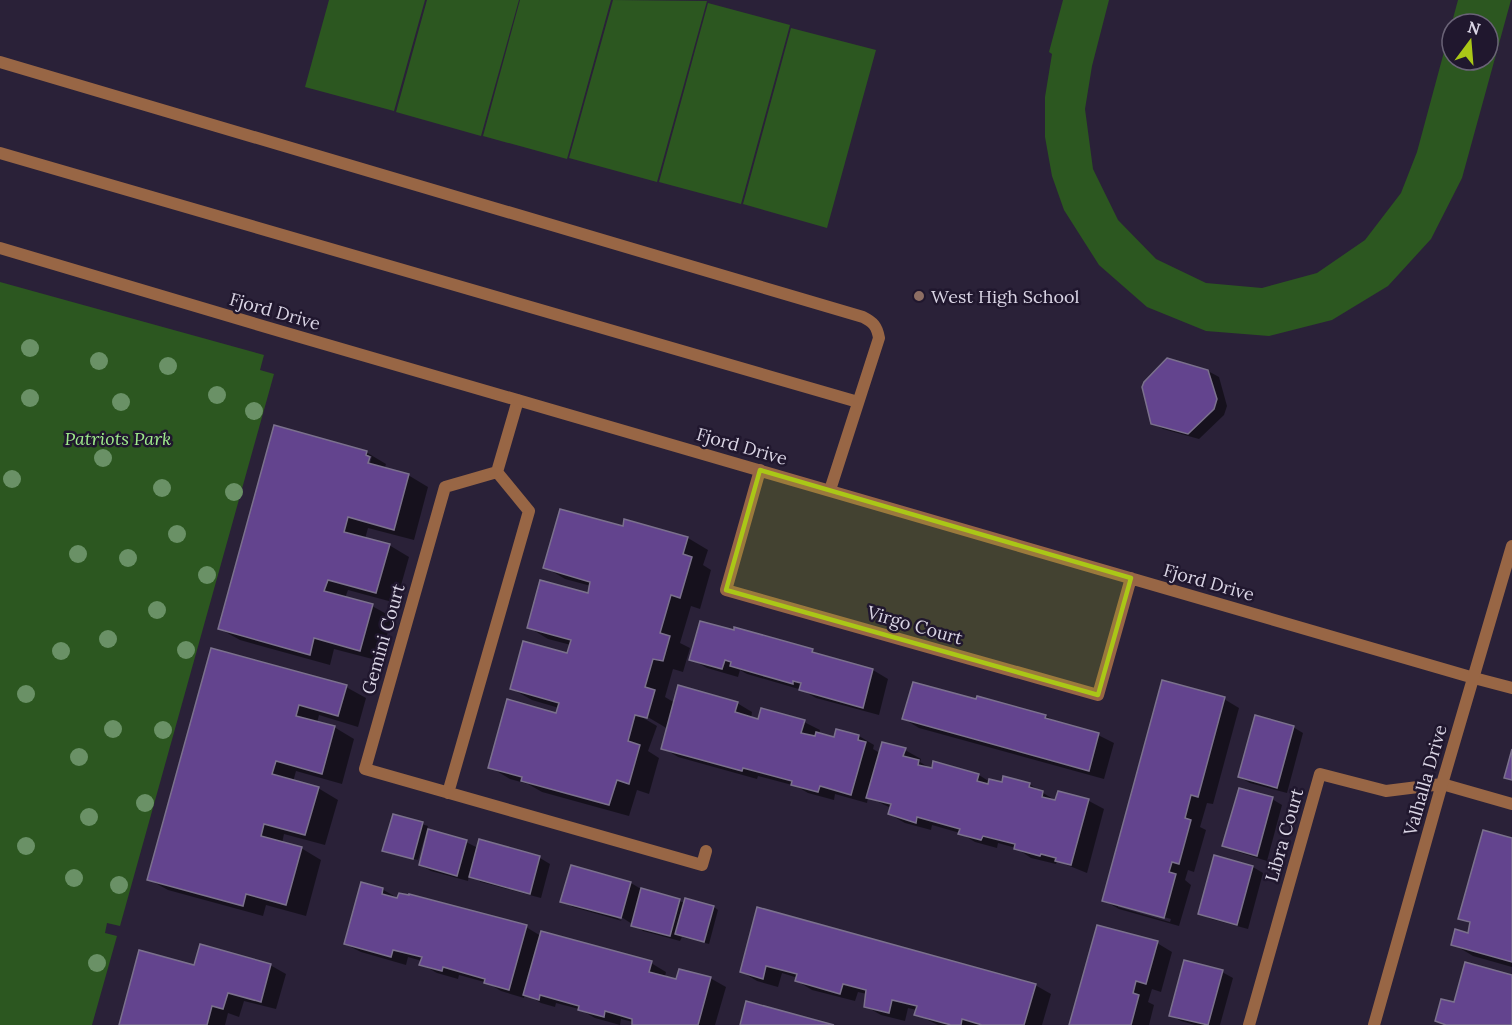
<svg xmlns="http://www.w3.org/2000/svg" width="1512" height="1025" font-family="Lora,serif">
<style>
.green{fill:#2c5720;fill-rule:evenodd}
.shadow{fill:#0007;fill-rule:evenodd}
.building{fill:#63448e;stroke:#7b718d;stroke-width:1.5}
.lines{fill:none;stroke-linecap:round;stroke-linejoin:round}
.service{stroke:#986645;stroke-width:12}
.minor{stroke:#986645;stroke-width:12}
.tree{fill:#6a9166}
.marked{fill:#aac717;fill-opacity:0.2;stroke:#aac717;stroke-width:4.5;stroke-linejoin:round}
.education-dot{fill:#8d6e63;stroke:#20172e;stroke-width:2}
.labels{text-anchor:middle;dominant-baseline:central;stroke-width:5;stroke-linejoin:round;paint-order:stroke}
.poi-label{font-size:18px;fill:#d9d4e4;stroke:#20172e;text-anchor:start}
.street-label{font-size:18px;fill:#d9d4e4;stroke:#20172e}
.park-label{font-size:18px;font-style:italic;fill:#9fec8c;stroke:#20172e}
</style>
<rect width="100%" height="100%" fill="#2a2138"/>
<path class="green" d="M329,0H425L394,111L305,87Z
M427,0H519L481,136L396,112Z
M520,0H611L567,159L483,136Z
M613,0L707,1L657,182L569,158Z
M1063,0H1109L1092,66L1085,109L1093,169L1118,220L1156,259L1206,283L1262,288L1317,273L1365,240L1401,193L1417,152L1458,0H1511L1462,178L1431,239L1388,286L1332,320L1269,336L1206,331L1147,307L1099,265L1064,210L1052,176L1045,137V97L1052,54L1049,52ZM1452,24H1488V60H1452Z
M708,3L790,25L741,204L659,182Z
M791,28L876,50L827,228L743,204Z
M0,282L264,355L260,370L274,374L120,926L107,923L105,933L117,936L92,1025H0Z"/>
<path class="shadow" d="M1208,371L1219,377L1227,406L1224,415L1199,439L1163,429L1152,423Z
M366,452L386,464L385,467L389,469L408,475L428,487L414,540L368,528L365,539L389,545L409,557L396,603L348,590L345,598L372,606L392,617L380,661L334,649L330,665L240,640L220,629ZM369,456H372L368,470H365Z
M626,521L688,538L708,550L703,565L711,570L700,609L691,606L680,643L690,648L683,672L673,669L665,697L675,703H737L752,712L751,719L759,721L804,722L820,730L819,735L835,739L859,736L874,745L873,749L880,753L905,750L921,759L920,762L933,770L979,775L990,782L1003,784H1029L1056,801H1089L1104,809L1087,873L1057,861L1056,864L1031,858L1016,848L998,843L997,848L975,842L960,833L932,825L931,830L905,823L889,814L891,808L868,797L867,803L835,794L834,800L808,793L796,786L758,776L757,779L678,757L663,748L668,729L641,713L640,716L657,726L648,751L659,758L649,794L637,790L629,816L542,792L528,784L510,779L490,767L557,714L559,708L532,700L512,689L568,655L571,645L548,639L528,627L589,595L591,586L565,579L545,567L624,528Z
M212,649L346,687L366,698L358,727L319,715L317,723L334,727L354,739L342,784L296,771L293,782L318,788L338,800L325,845L284,834L282,843L301,848L321,860L306,916L266,905L263,916L168,890L148,879Z
M812,651L822,656L873,670L888,679L879,715L816,698L802,690L747,674L740,670L738,677L707,668L691,659Z
M978,698L1046,716L1058,723L1098,735L1114,743L1104,779L919,728L904,719L977,701Z
M1224,699L1239,708L1213,804L1207,803L1200,827L1206,830L1194,872L1188,870L1185,880L1191,885L1179,926L1119,909L1103,900ZM1118,904L1171,919L1170,922L1118,907Z
M1293,727L1303,733L1287,793L1250,783L1239,777Z
M1272,799L1282,805L1267,861L1235,851L1224,845Z
M394,816L428,826L418,860L389,853Z
M1512,840V967L1473,956L1453,944L1469,934L1471,924L1460,918Z
M480,841L540,858L550,864L541,898L481,882L469,875L468,881L431,871L420,865L466,842L478,848Z
M1215,857L1253,867L1263,873L1248,929L1211,919L1200,913Z
M631,883L641,889L685,903L714,907L718,910L709,944L682,937L680,941L643,931L615,913L614,916L622,921L573,907L562,901Z
M382,889L399,899L526,927L541,936L651,963L666,972L665,977L678,981L710,978L726,987L715,1025H634L633,1022L621,1019L620,1025L595,1018L579,1009L556,1003L555,1007L541,1003L525,994L524,998L501,991L488,983L459,975L458,979L437,973L421,964L422,961L408,957L406,965L361,952L345,944Z
M758,909L1035,985L1051,994L1042,1025H938L916,1014L917,1010L908,1008L905,1021L881,1015L865,1006L867,994L858,992L855,1001L812,990L797,981L798,978L782,973L778,987L757,981L742,972Z
M1157,943L1172,952L1161,992L1152,989L1148,1002L1154,1005L1149,1025H1071Z
M270,965L286,974L276,1009L244,1001L239,1017L228,1013L225,1025H120L196,967Z
M1222,972L1233,978L1220,1025H1195L1181,1021L1170,1015Z"/>
<path class="building" d="M1167,358L1208,370L1217,399L1214,409L1188,434L1151,424L1142,387L1144,382Z
M274,425L367,451L366,455L370,457L368,463L409,474L394,530L348,517L344,532L390,544L376,593L328,580L324,591L373,604L360,651L314,638L310,655L218,629Z
M560,509L623,526L624,519L688,537L683,554L692,557L680,598L671,595L660,633L670,636L663,661L653,659L645,687L655,690L647,718L635,715L628,741L640,745L629,784L617,780L609,805L521,781L522,777L488,768L507,699L556,713L559,703L510,689L523,641L567,653L571,640L527,628L540,580L588,593L590,582L543,568Z
M700,621L734,630V627L813,649L812,652L873,669L863,708L799,690L801,683L793,681V684L730,666L731,662L725,660L722,669L689,660Z
M211,648L347,685L338,716L299,705L296,716L335,726L322,774L276,761L272,774L319,787L305,835L264,824L261,836L302,847L286,905L246,894L243,906L147,880Z
M1162,680L1225,697L1198,797L1191,795L1185,818L1191,820L1179,864L1172,862L1169,872L1176,874L1164,918L1102,901Z
M913,682L976,699L977,696L1046,715L1045,718L1099,733L1089,771L902,719Z
M678,685L738,702L735,712L758,719L761,708L805,720L801,733L815,736L816,732L834,737L836,729L859,735L858,740L866,742L851,795L820,786L818,792L791,785L792,781L743,768L742,771L661,749Z
M1255,715L1294,726L1277,788L1238,777Z
M882,742L906,748L903,756L919,760L918,765L932,768L933,761L979,774L977,781L988,784L989,779L1002,782L1003,776L1030,783L1029,787L1043,791L1042,797L1055,800L1058,791L1089,799L1071,865L1055,861L1056,858L1041,854L1040,856L1014,849L1015,844L983,836L981,840L958,834L960,829L917,817L916,823L888,814L891,804L866,798Z
M1512,749V780L1504,778Z
M1239,788L1273,797L1257,856L1222,846Z
M393,814L423,822L413,859L382,851Z
M428,829L467,840L457,876L419,865Z
M1483,830L1512,838V962L1451,945L1455,929L1468,933L1470,922L1458,919Z
M479,839L540,856L530,894L469,877Z
M1214,855L1253,866L1237,925L1198,914Z
M571,865L631,882L621,918L560,902Z
M361,882L383,888L382,894L397,898L399,893L409,895V894L527,925L509,990L484,983L485,979L443,967L442,971L419,965L422,957L393,950L391,957L344,944Z
M641,888L680,899L670,936L631,926Z
M685,898L714,906L704,942L675,934Z
M757,907L1036,984L1024,1025H982L962,1019L961,1025H951L914,1015L917,1006L892,1000L889,1013L864,1007L866,990L843,984L840,994L795,981L797,974L766,966L763,979L740,972Z
M1097,925L1158,941L1146,984L1136,981L1133,993L1139,995L1131,1025H1069Z
M541,931L652,961L649,972L676,979L679,969L711,977L698,1025H632V1019L605,1011L604,1017L578,1010L579,1006L540,995L539,1000L523,995Z
M200,944L271,964L261,1002L228,993L223,1009L212,1006L207,1025H119L139,950L194,965Z
M1184,960L1223,970L1208,1025L1169,1016Z
M1465,962L1512,975V1025H1446L1435,1021L1441,999L1454,1002Z
M746,1001L834,1025H740Z"/>
<g class="lines">
<path class="service" d="M0,62L863,317C873,322 877,326 879,338L830,490
M0,153L858,402
M1474,678L1512,688
M1442,784L1512,804"/>
<path class="minor" d="M0,248L283,332L1474,678
M760,470L726,590L1098,695L1131,578
M497,472L518,400
M448,793L529,511L497,472L445,487L365,769L702,865L706,851
M1249,1025L1320,774L1386,791L1442,784
M1374,1025L1442,784L1512,546"/>
</g>
<g class="tree">
<circle cx="30" cy="348" r="9"/>
<circle cx="99" cy="361" r="9"/>
<circle cx="168" cy="366" r="9"/>
<circle cx="217" cy="395" r="9"/>
<circle cx="30" cy="398" r="9"/>
<circle cx="121" cy="402" r="9"/>
<circle cx="254" cy="411" r="9"/>
<circle cx="103" cy="458" r="9"/>
<circle cx="12" cy="479" r="9"/>
<circle cx="162" cy="488" r="9"/>
<circle cx="234" cy="492" r="9"/>
<circle cx="177" cy="534" r="9"/>
<circle cx="78" cy="554" r="9"/>
<circle cx="128" cy="558" r="9"/>
<circle cx="207" cy="575" r="9"/>
<circle cx="157" cy="610" r="9"/>
<circle cx="108" cy="639" r="9"/>
<circle cx="186" cy="650" r="9"/>
<circle cx="61" cy="651" r="9"/>
<circle cx="26" cy="694" r="9"/>
<circle cx="113" cy="729" r="9"/>
<circle cx="163" cy="730" r="9"/>
<circle cx="79" cy="757" r="9"/>
<circle cx="145" cy="803" r="9"/>
<circle cx="89" cy="817" r="9"/>
<circle cx="26" cy="846" r="9"/>
<circle cx="74" cy="878" r="9"/>
<circle cx="119" cy="885" r="9"/>
<circle cx="97" cy="963" r="9"/>
</g>
<path class="marked" d="M760,470L1131,578L1098,695L726,590Z"/>
<circle class="education-dot" cx="919" cy="296" r="6"/>
<g class="labels">
<g class="poi-label">
<text x="931" y="296">West High School</text>
</g>
<g class="street-label">
<text transform="translate(275 311) rotate(16)">Fjord Drive</text>
<text transform="translate(742 446) rotate(16)">Fjord Drive</text>
<text transform="translate(1209 582) rotate(16)">Fjord Drive</text>
<text transform="translate(915 625) rotate(16)">Virgo Court</text>
<text transform="translate(383 639) rotate(-74)">Gemini Court</text>
<text transform="translate(1425 780) rotate(-74)">Valhalla Drive</text>
<text transform="translate(1284 835) rotate(-74)">Libra Court</text>
</g>
<g class="park-label">
<text x="118" y="438">Patriots Park</text>
</g>
</g>
<g transform="translate(1470 42) rotate(16)"><circle r="28" fill="#20172e" stroke="#6a6377" stroke-width="1.5"/>
<path d="M0-4.5L10 22L0 15L-10 22Z" fill="#aac717"/>
<text y="-9" font-size="16" font-weight="bold" text-anchor="middle" fill="#d9d4e4">N</text>
</g>
</svg>
